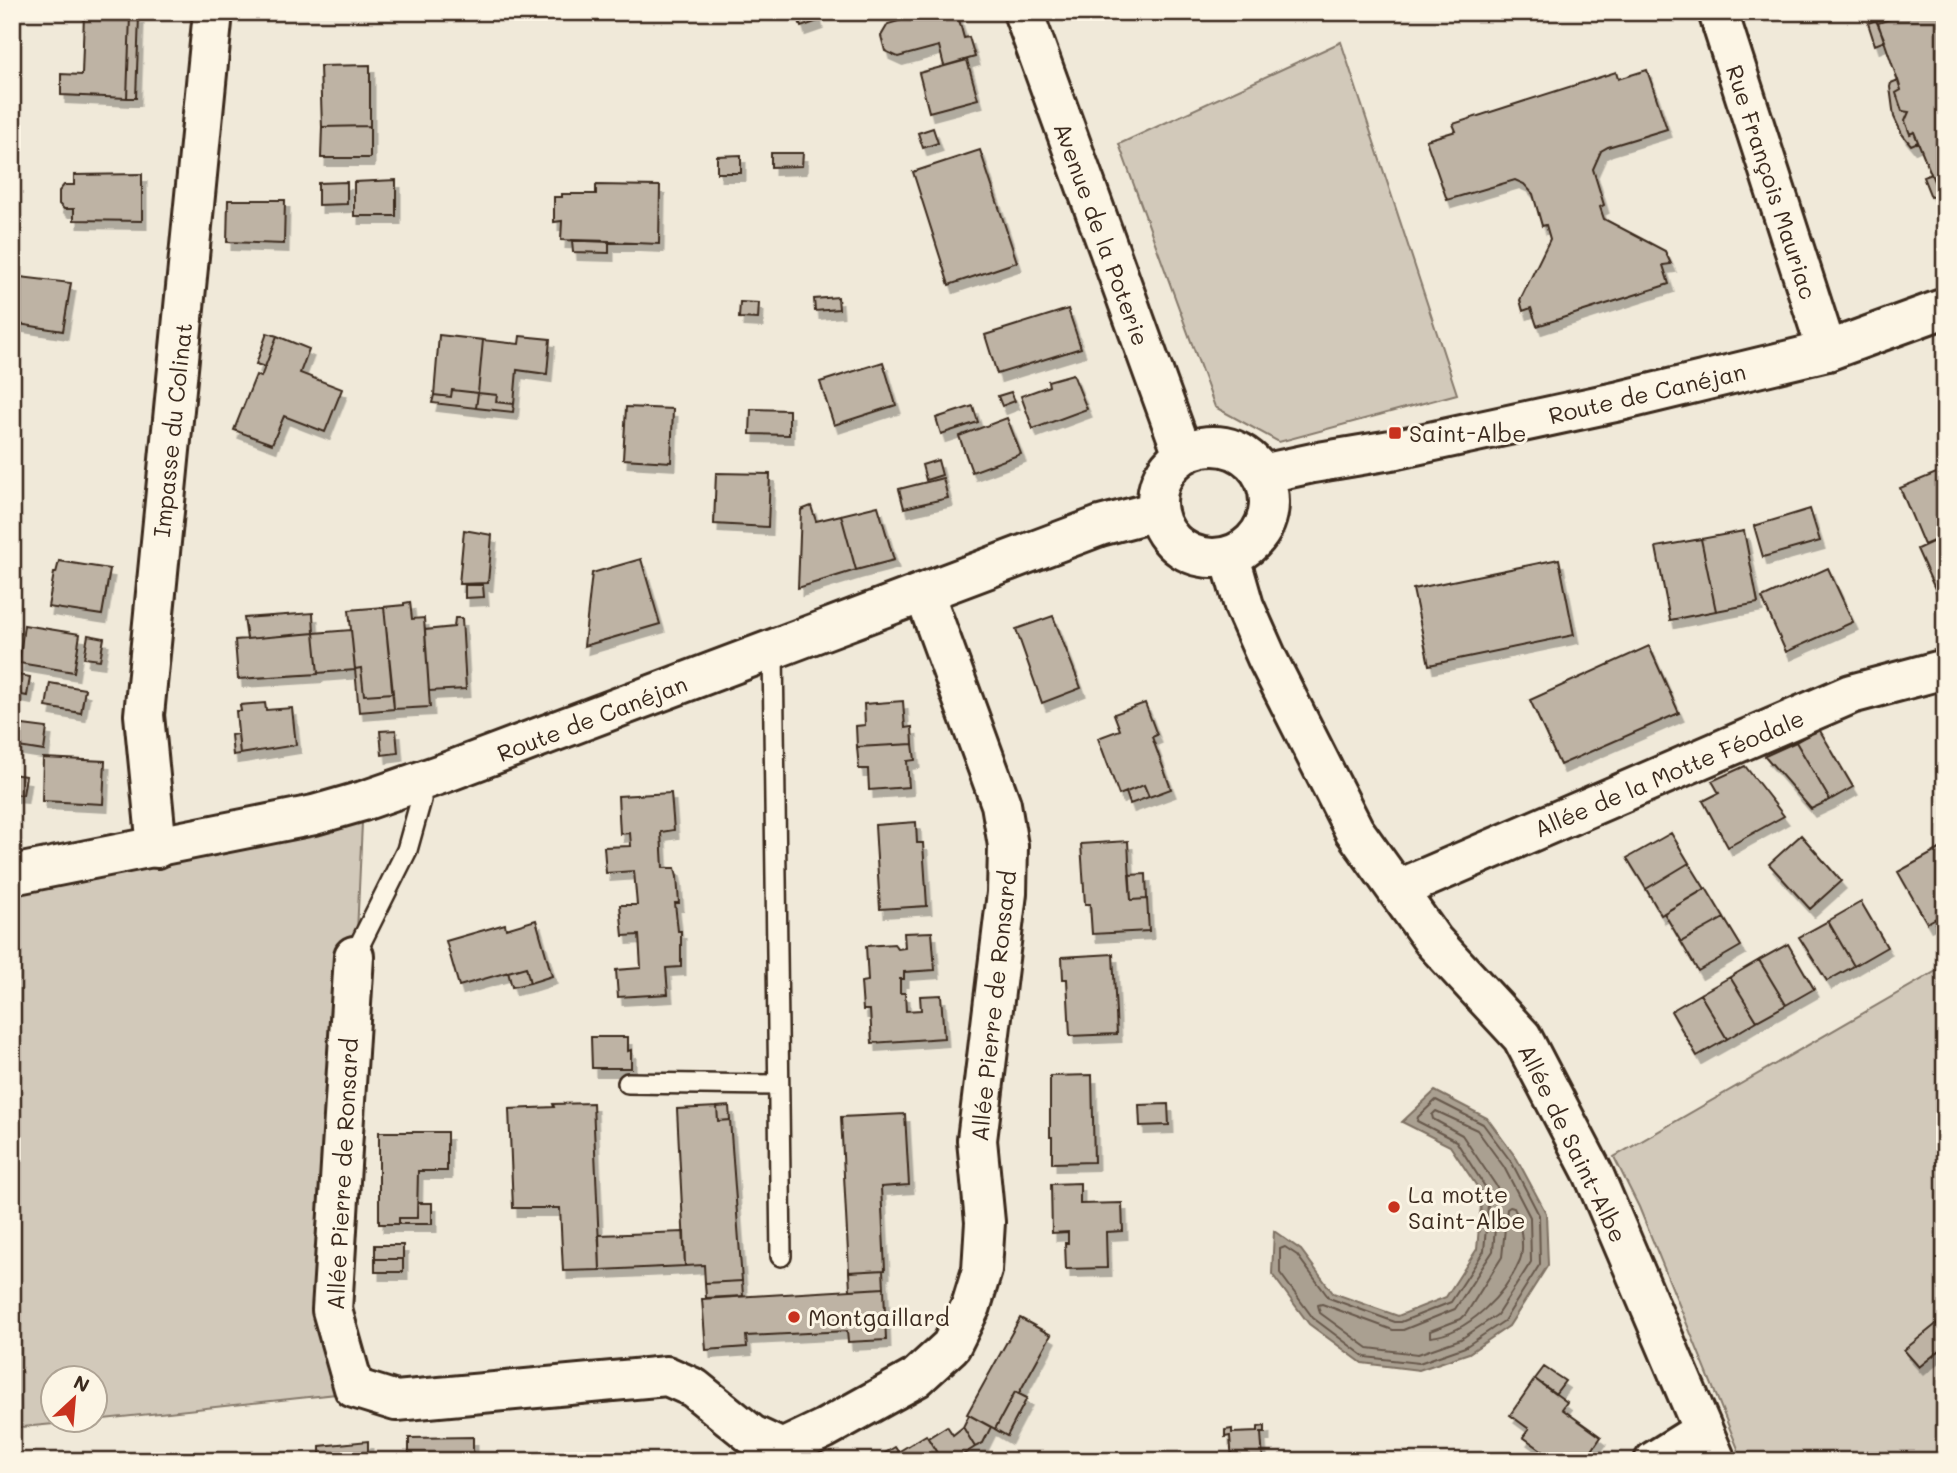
<svg xmlns="http://www.w3.org/2000/svg" width="1957" height="1473" font-family="Mali,sans-serif">
<style>
.green{fill:#d2c9ba;stroke:#867a6c;stroke-width:2}
.water{fill:#aaa091;stroke:#7e7163;stroke-width:2}
.lines{fill:none;stroke-linecap:round;stroke-linejoin:round}
.shore{stroke:#67594c;stroke-width:2}
.building{fill:#beb3a4;stroke:#3b2a1e;stroke-width:2;filter:url(#shadow)}
.lane-casing{stroke:#3b2a1e;stroke-width:24}
.street-casing{stroke:#3b2a1e;stroke-width:44}
.secondary-casing{stroke:#3b2a1e;stroke-width:44}
.lane{stroke:#fcf5e5;stroke-width:19}
.street{stroke:#fcf5e5;stroke-width:38}
.secondary{stroke:#fcf5e5;stroke-width:38}
.poi-dot{fill:#c8321e;stroke:#fcf5e5;stroke-width:2.5}
.labels{text-anchor:middle;dominant-baseline:central;stroke-width:6;stroke-linejoin:round;paint-order:stroke}
.street-label{font-size:23px;fill:#3b2a1e;stroke:#fcf5e5}
.poi-label{font-size:23px;fill:#3b2a1e;stroke:#fcf5e5;text-anchor:start}
</style>
<defs>
<filter id="shadow"><feDropShadow dx="4.5" dy="8" stdDeviation="0" flood-color="#0004"/></filter>
</defs>
<rect width="100%" height="100%" fill="#f0e9d9"/>
<filter id="ink" filterUnits="userSpaceOnUse"><feTurbulence type="fractalNoise" baseFrequency=".0143" numOctaves="2"/><feDisplacementMap in="SourceGraphic" scale="14" xChannelSelector="R" yChannelSelector="G"/><feConvolveMatrix kernelMatrix="1 2 1 2 8 2 1 2 1" color-interpolation-filters="sRGB"/></filter>
<g filter="url(#ink)">
<path class="green" d="M1341,42L1457,394L1279,442L1215,407L1119,144Z
M363,801L336,1394L95,1420L94,1378H52V1420L86,1421L12,1428V872Z
M1945,966V1461H1743L1639,1207L1614,1157Z"/>
<path class="water" d="M1435,1091L1487,1118L1517,1159L1546,1213L1548,1265L1509,1326L1469,1353L1419,1370L1362,1363L1309,1324L1272,1274L1274,1231L1301,1250L1333,1293L1398,1316L1446,1297L1477,1249L1482,1194L1450,1146L1402,1122Z"/>
<g class="lines">
<path class="shore" d="M1436,1100L1483,1124L1512,1163L1539,1215L1540,1264L1504,1321L1465,1347L1419,1363L1365,1357L1313,1318L1280,1273V1249L1285,1247L1297,1255L1329,1298L1395,1322H1401L1451,1302L1484,1251L1489,1193L1456,1141L1417,1121L1418,1117Z
M1436,1111L1477,1130L1504,1167L1530,1217L1531,1262L1497,1315L1461,1339L1418,1354L1368,1348L1320,1313L1318,1305L1322,1304L1393,1330H1403L1455,1309L1493,1251L1498,1195L1497,1187L1462,1135L1433,1119L1432,1115Z
M1510,1207L1514,1208C1520,1219 1525,1247 1520,1260C1506,1294 1467,1334 1430,1337V1331L1461,1319L1466,1314L1502,1257L1507,1209Z"/>
</g>
<path class="building" d="M816,12L818,21L801,27L798,17Z
M929,12H957L964,38L969,37L975,57L944,66L939,46L898,57L885,51L881,36L888,24Z
M1910,12H1945V189L1938,191L1914,132L1910,134L1905,121L1909,112L1902,111L1896,93L1901,90L1878,23Z
M84,14L130,16L127,98L61,95V74L82,75Z
M130,16H139L136,98H127Z
M1876,20L1885,41L1875,45L1868,23Z
M967,60L978,99L929,112L919,73Z
M370,65V126L322,127L320,66Z
M1647,70L1667,129L1608,147L1601,151L1593,169L1604,205L1600,207L1604,219L1665,251L1671,264L1663,265L1669,284L1537,326L1531,308L1523,311L1520,300L1550,239L1546,225L1542,226L1533,194L1524,184L1515,180L1447,200L1426,140L1456,131L1453,124L1616,72L1618,79Z
M1898,80L1901,90L1896,93L1902,111L1909,112L1905,121L1910,134L1914,132L1918,142L1911,145L1902,134L1894,117L1890,87L1891,83Z
M370,126V158H321L322,127Z
M933,128L938,143L923,148L918,133Z
M980,150L1017,262L949,285L913,172Z
M771,153H803L802,166L771,167Z
M741,155V173H717V156Z
M142,174V221L74,220V209H64L59,204V191L64,185H74V175Z
M1931,174L1939,194L1931,197L1923,177Z
M396,180V216H354V182Z
M347,182V204L318,205V183Z
M596,185L660,186L659,244L561,240L562,221L554,222V197H562V194H596Z
M228,200H285L284,244L227,242Z
M572,240L609,241V253L573,252Z
M12,276L71,283L63,331L12,323Z
M838,297L839,309L815,311L814,299Z
M740,302L759,303L758,319L739,318Z
M1068,309L1081,348L997,374L985,335Z
M267,333L277,336L265,367L256,364Z
M439,335L483,340L478,393L452,390L451,397L434,395Z
M277,336L309,349L300,373L342,389L325,432L284,416L272,444L234,430L256,375L261,377Z
M520,336L550,339L547,374L517,370L514,404L496,402L497,395L478,393L483,340L519,344Z
M883,362L896,405L834,425L820,382Z
M1073,374L1087,409L1033,429L1021,396L1049,386L1048,381Z
M452,390L478,393L476,408L432,403L434,395L451,397Z
M1011,392L1015,401L1002,406L998,396Z
M478,393L497,395L496,402L514,404L513,412L476,408Z
M973,406L978,422L941,434L936,418Z
M626,407L673,409L671,462L623,459Z
M751,409L789,410V435L750,434Z
M1007,418L1021,454L972,472L959,436Z
M938,460L942,475L926,480L922,465Z
M1941,471L1945,481V536L1924,545L1900,488Z
M716,473L770,474L768,527L714,524Z
M943,478L948,498L904,508L899,489Z
M811,506L816,521L841,515L856,570L798,588L801,510Z
M878,506L894,560L856,570L841,515Z
M1810,509L1820,541L1763,557L1754,526Z
M464,530L492,535L488,583L459,584Z
M1744,531L1758,603L1716,611L1701,539Z
M1945,536V597L1940,600L1917,549Z
M1701,539L1716,611L1670,620L1656,547Z
M641,559L660,624L584,646L592,573Z
M1559,559L1574,635L1429,665L1413,589Z
M59,561L110,569L102,615L48,607L54,573H56Z
M1828,568L1853,622L1786,652L1762,598Z
M465,585H483L484,597L465,598Z
M410,602L412,619L424,618L430,707L394,709L384,607L404,605V603Z
M384,607L393,693L364,695L361,668L355,669L349,610Z
M313,613L314,633L247,639L244,618Z
M1053,616L1081,688L1042,703L1016,629Z
M455,618H462L466,689L429,691L425,630L454,627Z
M24,625L80,634L74,672L19,663Z
M351,630L355,670L318,673L314,633Z
M314,633L318,674L238,679L235,640Z
M88,635L104,638L100,660L84,658Z
M1649,646L1679,713L1560,765L1530,700Z
M361,668L364,695L393,693L394,709L359,712L355,669Z
M14,674L30,677L27,696L12,693Z
M50,683L85,689L81,713L46,707Z
M903,701L905,728L912,727L913,744L857,747L856,726L865,725L864,704Z
M265,703L266,710L292,708L296,745L240,754L236,711H241L240,705Z
M1145,703L1157,735L1152,737L1171,789L1149,797L1144,785L1119,795L1098,738L1120,730L1114,714Z
M15,724L47,728L44,751L12,746Z
M1819,729L1853,787L1830,800L1796,742Z
M396,730L398,753L382,755L380,731Z
M238,734L240,754L233,755L231,735Z
M1796,742L1830,800L1811,809L1765,756Z
M913,744L915,760L907,761L909,787L869,790L868,769H859L857,747Z
M43,758L105,761L103,804L42,801Z
M1745,766L1784,816L1728,847L1703,801L1719,793L1712,781Z
M12,774L26,776L23,795L12,794Z
M1144,785L1149,797L1130,804L1126,792Z
M671,793L674,830L661,832L663,868H675L677,877L679,903H675L678,931H681V967L666,968L668,994L618,997L616,970L641,968L639,935L623,936L620,905H637L634,871L606,873L604,847L631,846L630,833L620,834L618,796Z
M916,822L917,843H923L927,906L880,909L875,825Z
M1671,833L1689,863L1646,889L1627,858Z
M1801,835L1841,881L1810,909L1769,864Z
M1128,841L1131,900L1147,899L1149,931L1092,934L1090,904H1085L1081,844Z
M1945,846V913L1927,923L1898,872Z
M1689,863L1705,889L1661,915L1646,889Z
M1146,874L1147,899L1131,900L1129,875Z
M1706,888L1724,918L1681,942L1664,913Z
M1861,902L1887,947L1854,966L1828,921Z
M1724,918L1741,946L1698,971L1681,942Z
M536,920L552,976L530,983L526,967L459,986L446,941L505,924L506,929Z
M1828,921L1854,966L1827,981L1799,937Z
M932,932L935,970L904,972V979H900V993H905L906,1011L921,1010L920,996L941,995L944,1038L872,1043L870,1010H863L861,982L868,981L866,946L894,944L898,949L905,948L904,933Z
M1788,944L1814,989L1786,1005L1759,960Z
M1113,954L1117,1034L1070,1036L1067,979H1063L1062,957Z
M1759,960L1786,1005L1757,1021L1730,977Z
M526,967L530,983L512,987L508,972Z
M1730,977L1757,1021L1727,1039L1700,994Z
M1700,994L1727,1039L1697,1056L1671,1011Z
M591,1037H628V1051L631,1050V1068H592Z
M1092,1075L1094,1162L1052,1163V1137H1050V1076Z
M593,1103L600,1270L563,1271L560,1208H513L509,1109L554,1107L553,1104Z
M1168,1104L1169,1125L1140,1126L1139,1105Z
M729,1106L730,1120L718,1121L717,1107Z
M717,1107L718,1121L730,1120L742,1281L705,1283L704,1265L685,1266L677,1109Z
M905,1114L909,1185L881,1187L885,1270L849,1272L841,1117Z
M379,1132H447V1171H418L417,1218H399V1224H379Z
M1080,1183V1204L1122,1203L1123,1231L1106,1232L1107,1268L1066,1269L1065,1243H1068V1232L1052,1233L1051,1184Z
M418,1203H432V1224H399V1218H417Z
M684,1232L685,1266L600,1270L599,1235Z
M375,1245H403V1259H375Z
M375,1259H403V1272H375Z
M883,1270L884,1288L850,1290L849,1272Z
M742,1281L743,1296L706,1298L705,1283Z
M884,1288L886,1340L848,1342L847,1331L746,1336L747,1347L706,1350L702,1299Z
M1945,1317V1346L1919,1367L1904,1350Z
M1020,1318L1051,1335L1019,1393L1015,1392L995,1429L967,1414Z
M1544,1367L1565,1381L1555,1394L1535,1379Z
M1535,1379L1567,1402L1562,1409L1601,1437L1585,1461H1557L1523,1437L1529,1429L1510,1415Z
M1015,1392L1027,1398L1007,1436L995,1429Z
M969,1415L991,1427L983,1443L975,1447L963,1427Z
M947,1426L953,1435L963,1427L975,1447L953,1461H942L928,1438Z
M1265,1426V1433H1261L1263,1461H1232L1230,1436L1225,1437V1430L1232,1429V1433L1258,1432V1427Z
M926,1435L940,1458L935,1461H904L898,1452Z
M473,1437V1461H409V1438Z
M368,1441V1461H320V1446Z
M895,1447L904,1461H872Z"/>
<g class="lines">
<g class="lane-casing">
<path id="lane" d="M773,650L781,1256
M354,956L407,850L421,800
M628,1083L778,1085"/>
</g>
<g class="street-casing">
<path id="street" d="M1718,12L1827,351
M1230,557L1244,606L1267,658L1354,830L1434,942L1522,1037L1593,1173L1716,1461
M157,848L144,715L213,12
M1397,890L1851,694L1945,669
M354,956L332,1310L354,1388L396,1401L667,1376L694,1388L752,1435L782,1449L824,1429L916,1378L951,1346L971,1306L982,1270L985,1222L977,1140L1007,893L1008,846L1001,804L924,593
M1654,1461L1702,1431"/>
</g>
<g class="secondary-casing">
<path id="secondary" d="M1023,12L1183,454
M1157 502a56 56 0 1 1 112 0a56 56 0 1 1-112 0Z
M1262,474L1313,463L1397,449L1620,401L1827,351L1945,308
M12,875L314,815L363,801L447,772L1100,526L1157,511"/>
</g>
<use href="#lane" class="lane"/>
<use href="#street" class="street"/>
<use href="#secondary" class="secondary"/>
</g>
</g>
<g class="poi-dot">
<rect x="1388" y="426" width="14" height="14" rx="3.5"/>
<circle cx="1394" cy="1207" r="7"/>
<circle cx="794" cy="1317" r="7"/>
</g>
<g class="labels">
<g class="street-label">
<text transform="translate(1772 182) rotate(72)">Rue François Mauriac</text>
<text transform="translate(1102 234) rotate(70)">Avenue de la Poterie</text>
<text transform="translate(1647 393) rotate(-13)">Route de Canéjan</text>
<text transform="translate(172 430) rotate(-84)">Impasse du Colinat</text>
<text transform="translate(592 718) rotate(-21)">Route de Canéjan</text>
<text transform="translate(1669 773) rotate(-23)">Allée de la Motte Féodale</text>
<text transform="translate(993 1006) rotate(-84)">Allée Pierre de Ronsard</text>
<text transform="translate(1573 1143) rotate(64)">Allée de Saint-Albe</text>
<text transform="translate(342 1174) rotate(-87)">Allée Pierre de Ronsard</text>
</g>
<g class="poi-label">
<text x="1409" y="433">Saint-Albe</text>
<text x="1408" y="1194">La motte<tspan x="1408" dy="26">Saint-Albe</tspan></text>
<text x="808" y="1317">Montgaillard</text>
</g>
</g>
<rect width="1957" height="1473" fill="none" stroke="#fcf5e5" stroke-width="42"/>
<rect x="21" y="21" width="1915" height="1431" fill="none" stroke="#3b2a1e" stroke-width="2.5" filter="url(#ink)"/>
<g transform="translate(74 1399) rotate(26)"><circle r="33" fill="#fcf5e5" stroke="#afa495" stroke-width="2"/>
<path d="M0-5L12 26L0 18L-12 26Z" fill="#c8321e"/>
<text y="-10" font-size="19" font-weight="bold" text-anchor="middle" fill="#3b2a1e">N</text>
</g>
</svg>
